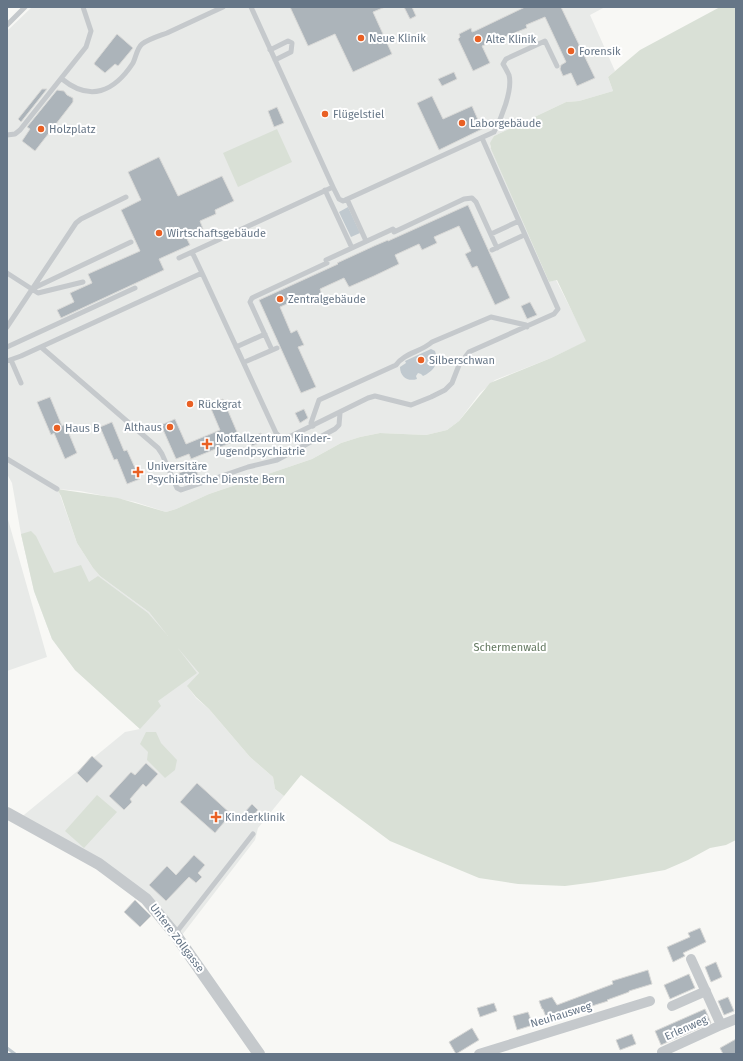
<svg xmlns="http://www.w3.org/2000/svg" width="743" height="1061" font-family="'Fira Sans',sans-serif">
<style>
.built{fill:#e8eae8}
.green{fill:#d9e0d6}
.water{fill:#c0c9cf}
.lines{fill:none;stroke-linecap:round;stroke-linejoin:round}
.stream{stroke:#c0c9cf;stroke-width:3}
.building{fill:#acb4ba;stroke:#d9d9d7}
.service{stroke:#c5c9cc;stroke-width:5}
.minor{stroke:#c5c9cc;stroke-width:10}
.tertiary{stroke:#c5c9cc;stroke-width:12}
.poi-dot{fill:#e96024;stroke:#fff;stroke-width:1.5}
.labels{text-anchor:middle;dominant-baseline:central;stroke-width:4;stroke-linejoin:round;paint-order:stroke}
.poi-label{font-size:11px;fill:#667687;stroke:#fff;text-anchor:start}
.park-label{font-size:11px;fill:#647961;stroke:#fff}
.street-label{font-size:11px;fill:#667687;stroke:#fff}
</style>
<rect width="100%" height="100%" fill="#f8f8f5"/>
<path class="built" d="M32,7H605L590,15L615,71L608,77L613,91L579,101L566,102L494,136L490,146L549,282L556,280L587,341L551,358L495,380L480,393L459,421L447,430L426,435L380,433L360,437L341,443L312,459L209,494L176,509L166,512L135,502L80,491L58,489L77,543L93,568L100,576L149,612L199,673L188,687L196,698L209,709L250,757L273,777L275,789L284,796L258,828L255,840L179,939L153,906L19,819L125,732L140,729L75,670L52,639L34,591L21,534L12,483L7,474V31Z
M7,516L47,657L7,671Z"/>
<path class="green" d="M720,7H736V840L726,845L710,848L688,860L665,870L596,882L565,886L518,884L499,881L479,878L390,841L301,775L284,796L275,789L273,777L250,757L209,709L196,697L187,686L199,673L177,647L197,673L158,701L161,706L140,729L75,670L52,639L34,591L21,534L31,531L36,536L54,573L81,565L89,582L98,576L148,613L168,636L149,612L100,576L93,568L77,543L61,496L57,489L118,498L166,512L176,509L209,494L312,459L341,443L360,437L380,433L426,435L447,430L459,421L490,383L551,358L586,341L557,280L549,282L491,149L490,143L494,136L566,102L579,101L613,91L608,77L640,50Z
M277,129L292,162L238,187L223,153Z
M146,732H156L161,743L177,760L175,770L165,778L147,760L148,752L140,744Z
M97,795L117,812L84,848L65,831Z"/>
<path class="water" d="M348,207L360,233L351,237L339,212Z
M431,349L435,351C439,363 435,370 423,376L421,374L418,373L416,376L417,379C408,382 400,377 400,367L406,363L405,361Z"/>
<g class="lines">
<path class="stream" d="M7,1048L15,1054"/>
</g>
<path class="building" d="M290,7H385L373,12L392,54L353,72L335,34L308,46Z
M404,7H412L416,16L410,19Z
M525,7H561L595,78L577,86L571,73L563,76L560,69L561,65L566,62L545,17L526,25L527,28L482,46L490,63L473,71L458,39L460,37L459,34L471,28L472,32L475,31Z
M117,34L133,48L118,66L115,64L105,73L94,64L95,62Z
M454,72L457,79L442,86L438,79Z
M42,89H47L21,122L18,119Z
M57,90L64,91L67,95L73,98V102L35,151L22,141L30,129L27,127Z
M432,96L443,119L472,106L482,129L439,150L417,103Z
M277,107L284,123L274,127L268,111Z
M159,157L178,196L222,176L234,201L215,210L216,214L200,221L203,229L186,237L190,245L159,259L164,270L61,318L57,310L74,302L70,293L92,283L88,274L140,251L121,210L141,200L128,172Z
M468,205L510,298L495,305L477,266L472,268L465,254L471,251L459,226L434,237L437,243L422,250L419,244L395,255L399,264L374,276L349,287L344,278L320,289L322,295L308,302L305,296L280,307L291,333L297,330L304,345L298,347L316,387L301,393L259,300L338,264L337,263L374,246L388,240V241Z
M530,302L537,315L527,319L521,306Z
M50,397L62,426L65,424L77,453L65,459L54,433L51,435L37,402Z
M223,399L240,439L191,459L189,454L176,459L161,425L175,419L186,444L220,430L209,404Z
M304,409L308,418L300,423L295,413Z
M112,422L124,451L127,450L140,479L127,484L117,459L114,460L100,427Z
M261,433L264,441L252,446L249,438Z
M195,467L198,475L196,476L198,480L184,485L179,473Z
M92,756L103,766L87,783L77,773Z
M146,763L158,774L146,787L143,784L130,799L132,802L124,810L109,796L131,772L135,775Z
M197,783L231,814L215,833L180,802Z
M252,804L258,810L250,819L244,813Z
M194,855L205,865L198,873L202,877L196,883L189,877L166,901L149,885L167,866L176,875Z
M135,900L151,916L140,927L124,912Z
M700,928L706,942L683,953L685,956L673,962L667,947L690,937L688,933Z
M716,962L722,977L711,982L705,967Z
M648,970L652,984L629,991V992L607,1000L608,1001L547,1020L543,1009H542L539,1001L552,997L557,1005L613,984L612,981Z
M689,974L695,988L670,999L664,985Z
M728,997L734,1011L724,1015L718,1001Z
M494,1003L497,1011L480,1017L477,1008Z
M705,1009L711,1023L661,1045L655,1031Z
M528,1012L533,1025L517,1030L513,1016Z
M472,1028L479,1040L456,1054L449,1042Z
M632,1034L636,1044L620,1050L616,1040Z
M736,1039V1054H723L720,1048Z"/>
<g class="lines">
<path class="service" d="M251,7L333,187
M7,25L25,7
M270,50L288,41L292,43L291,52L275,60
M62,79C90,102 114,92 133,63C136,57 137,48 142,44C149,39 159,36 167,33C186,24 204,16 223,7
M7,135L15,134L20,130L86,47L91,31L83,7
M325,190L352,248
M347,199L366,241
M491,234L519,221
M492,250L522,236
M179,258L192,252
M7,273L38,293L83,282
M202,273L276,433L281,438L291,436L368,398L375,396L411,405L431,397L445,390L452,383L459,365L469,352L554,314L558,309L482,138
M34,288L131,242
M7,327L76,223L81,219L126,197
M7,347L135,288
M41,347L158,448L162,454L177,488L181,490L248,467L277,460L335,429L339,425L340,413
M236,347L265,334
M272,350L250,302L252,298L327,263L326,260L393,229L394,232L464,199L472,198L476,202L497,248
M11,360L21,383
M7,361L21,356L202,273L192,252L333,187L339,199L343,201L494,132C501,119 513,90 509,75C507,71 505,67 503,64L506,59L545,41L557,66
M247,361L277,348
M313,426L311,423L319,400L396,365C404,353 421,352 432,342L491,317L526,325L527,327
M7,459L57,489
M175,934L253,834"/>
<path class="minor" d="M691,959L721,1025L736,1019
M672,1006L706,991
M662,1052L721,1025
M479,1054L650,1001"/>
<path class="tertiary" d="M7,813L99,864L146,899L175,934L259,1054"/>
</g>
<g class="poi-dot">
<circle cx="361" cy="38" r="4"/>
<circle cx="478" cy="39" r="4"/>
<circle cx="571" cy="51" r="4"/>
<circle cx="325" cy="114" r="4"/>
<circle cx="462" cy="123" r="4"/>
<circle cx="41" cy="129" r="4"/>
<circle cx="159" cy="233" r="4"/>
<circle cx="280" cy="299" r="4"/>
<circle cx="421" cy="360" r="4"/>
<circle cx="190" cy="404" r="4"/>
<circle cx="170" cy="427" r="4"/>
<circle cx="57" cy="428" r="4"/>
<path d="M205 438h4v4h4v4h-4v4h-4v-4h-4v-4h4z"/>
<path d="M136 466h4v4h4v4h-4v4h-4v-4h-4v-4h4z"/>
<path d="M214 811h4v4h4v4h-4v4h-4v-4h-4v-4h4z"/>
</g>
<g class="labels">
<g class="poi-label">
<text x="369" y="38">Neue Klinik</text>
<text x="486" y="39">Alte Klinik</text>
<text x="579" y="51">Forensik</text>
<text x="333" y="114">Flügelstiel</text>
<text x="470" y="123">Laborgebäude</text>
<text x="49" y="129">Holzplatz</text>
<text x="167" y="233">Wirtschaftsgebäude</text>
<text x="288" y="299">Zentralgebäude</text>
<text x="429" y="360">Silberschwan</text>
<text x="198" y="404">Rückgrat</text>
<text x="162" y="427" text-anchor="end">Althaus</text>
<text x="65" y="428">Haus B</text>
<text x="216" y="438">Notfallzentrum Kinder-<tspan x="216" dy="13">Jugendpsychiatrie</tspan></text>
<text x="147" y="466">Universitäre<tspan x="147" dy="13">Psychiatrische Dienste Bern</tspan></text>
<text x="225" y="817">Kinderklinik</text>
</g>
<g class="park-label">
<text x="510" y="647">Schermenwald</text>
</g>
<g class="street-label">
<text transform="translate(177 938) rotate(53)">Untere Zollgasse</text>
<text transform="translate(561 1015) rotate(-17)">Neuhausweg</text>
<text transform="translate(686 1028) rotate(-24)">Erlenweg</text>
</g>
</g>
<rect width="743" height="1061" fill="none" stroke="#667687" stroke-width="16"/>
</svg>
